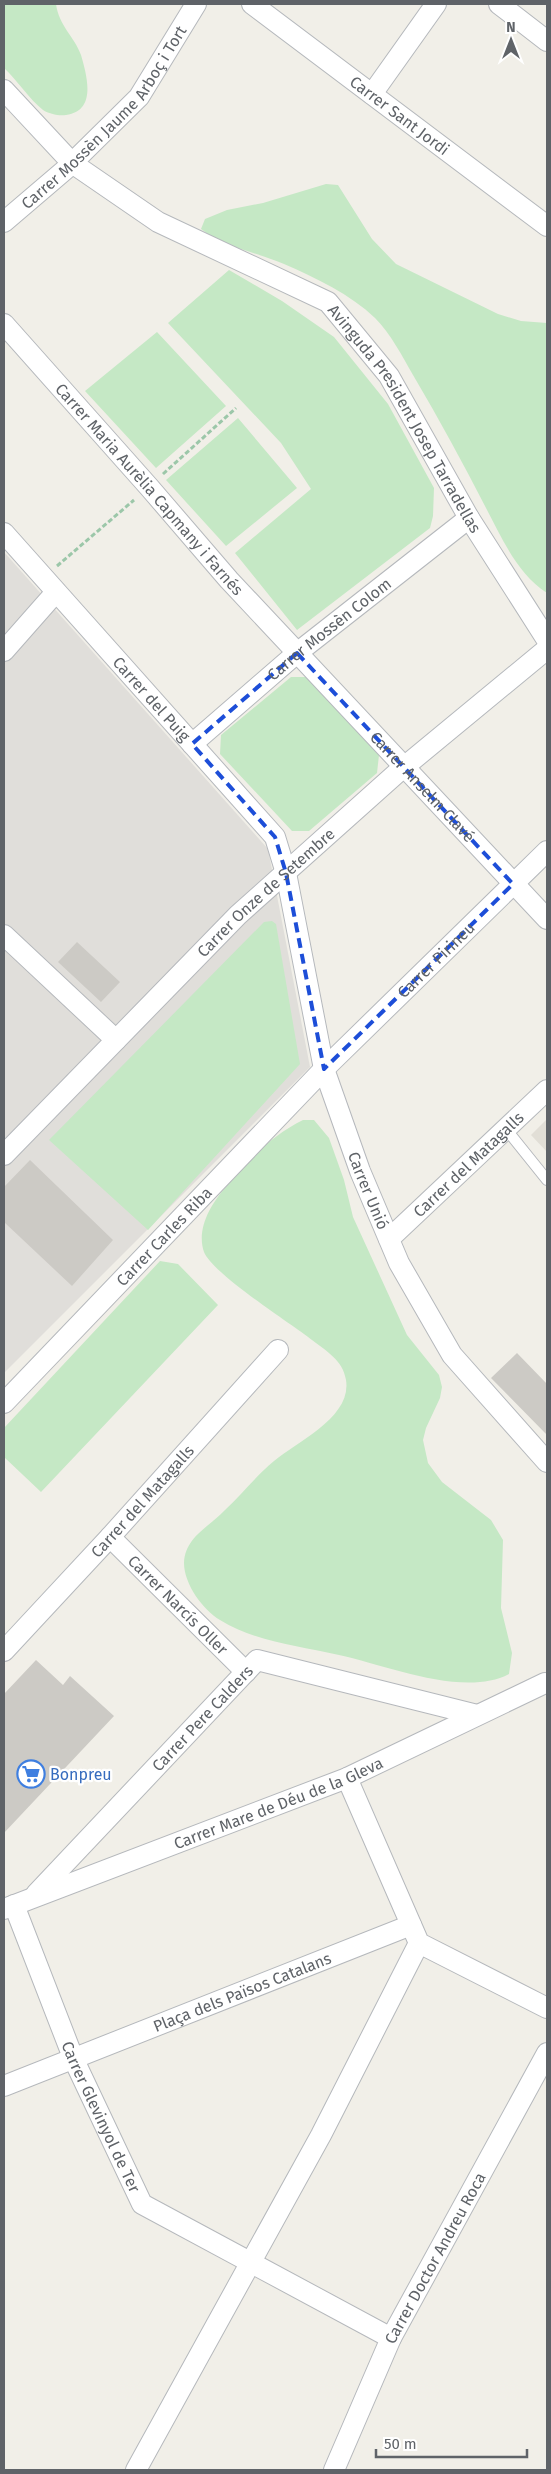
<svg xmlns="http://www.w3.org/2000/svg" width="551" height="2474" font-family="'Fira Sans',sans-serif">
<style>
.industrial{fill:#e0deda}
.education{fill:#e1ded6}
.green{fill:#c5e8c5}
.building{fill:#cccac5}
.lines{fill:none;stroke-linecap:round;stroke-linejoin:round}
.lane-casing{stroke:#b5b8bc;stroke-width:12}
.street-casing{stroke:#b5b8bc;stroke-width:22}
.path{stroke:#9cc7a9;stroke-width:3;stroke-dasharray:5 2.5;stroke-linecap:butt}
.lane{stroke:#fff;stroke-width:10}
.street{stroke:#fff;stroke-width:20}
.marked{fill:none;stroke:#1d4ed8;stroke-width:4;stroke-dasharray:10 6;stroke-linejoin:round}
.labels{text-anchor:middle;dominant-baseline:central;stroke-width:4.5;stroke-linejoin:round;paint-order:stroke}
.street-label{font-size:16px;fill:#5f6368;stroke:#fff}
.shop-label{font-size:16px;fill:#366cbe;stroke:#fff;text-anchor:start}
</style>
<rect width="100%" height="100%" fill="#f1efe8"/>
<path class="industrial" d="M4,552L268,849L310,1067L4,1373Z"/>
<path class="education" d="M547,1119V1152L531,1135Z"/>
<path class="green" d="M4,4H56C59,26 74,36 81,55C87,76 97,111 66,115C59,116 49,114 43,110C30,100 17,80 4,68Z
M326,184L338,185L372,239L396,264L498,314L521,321L547,323V593C517,574 502,538 486,508C463,463 439,419 413,375C402,356 391,334 375,318C350,294 316,278 284,264C256,252 226,248 201,229L205,219L227,210L263,203Z
M229,270L282,301L334,337L388,404L434,488L433,516L430,528L297,630L235,553L311,489L281,443L168,323Z
M157,332L226,406L156,468L85,391Z
M238,418L297,488L226,546L166,480Z
M291,677H310L379,755L377,773L309,831H292L220,754L221,735Z
M272,921L276,924L300,1064L148,1230L49,1140L264,922Z
M303,1120H314L329,1138L344,1180L353,1217L407,1335L439,1375L442,1387L440,1398L426,1428L423,1440L428,1463L442,1482L491,1520L503,1540L501,1608L512,1653L509,1674C464,1698 386,1665 339,1655C299,1646 256,1642 220,1620C203,1610 184,1584 184,1563C185,1537 209,1527 225,1510C242,1494 256,1476 274,1461C298,1441 352,1417 346,1380C343,1360 326,1351 312,1340C289,1322 214,1275 204,1252C196,1229 211,1204 225,1188C246,1161 271,1136 303,1120Z
M160,1261L178,1264L218,1305L41,1492L4,1457V1428Z"/>
<path class="building" d="M77,942L120,982L101,1002L58,962Z
M30,1160L113,1240L72,1286L4,1222V1187Z
M517,1353L547,1384V1435L491,1378Z
M36,1660L63,1685L70,1676L114,1716L4,1833V1694Z"/>
<g class="lines">
<g class="lane-casing">
<path id="lane" d="M506,1129L547,1180"/>
</g>
<g class="street-casing">
<g id="street">
<path id="s1" d="M252,4L547,226"/>
<path d="M499,4L547,41"/>
<path id="s2" d="M4,90L72,163L158,222L328,302L389,376L469,518L547,640"/>
<path d="M372,94L436,4"/>
<path id="s3" d="M4,222L66,169L139,97L196,4"/>
<path id="s4" d="M4,324L149,487L229,580L547,919"/>
<path id="s5" d="M4,533L275,837L286,873L324,1069L360,1171L399,1263L452,1355L547,1462"/>
<path d="M4,651L56,592"/>
<path id="s6" d="M192,744L297,653L469,518"/>
<path d="M4,935L116,1040"/>
<path id="s7" d="M4,1155L238,915L398,772L547,649"/>
<path id="s8" d="M389,1239L547,1090"/>
<path id="s9" d="M4,1403L324,1069L547,851"/>
<path id="s10" d="M110,1537L246,1672"/>
<path id="s11" d="M4,1651L110,1537L278,1350"/>
<path d="M347,1778L419,1943L547,2008"/>
<path id="s12" d="M36,1894L257,1660L477,1715"/>
<path id="s13" d="M14,1905L74,2060L142,2204L391,2338"/>
<path id="s14" d="M4,1909L347,1778L545,1683"/>
<path id="s15" d="M4,2086L411,1925"/>
<path d="M136,2470L321,2135L419,1943"/>
<path id="s16" d="M334,2470L391,2338L547,2053"/>
</g>
</g>
<path class="path" d="M163,474L236,408
M57,566L134,500"/>
<use href="#lane" class="lane"/>
<use href="#street" class="street"/>
</g>
<path class="marked" d="M297,653L513,884L324,1069L286,873L275,837L192,744Z"/>
<defs>
<g id="supermarket-ring" transform="scale(1.4375)"><circle r="9.5" fill="#fff" stroke="#3f7fe0" stroke-width="1.5"/><path d="M-6-5.5h2.5l.6 2H6L4.5 2H-2.5L-4.4-4H-6ZM-1.5 3.2a1.3 1.3 0 1 0 .1 0ZM3 3.2a1.3 1.3 0 1 0 .1 0Z" fill="#3f7fe0"/></g>
</defs>
<g fill-rule="evenodd">
<use href="#supermarket-ring" x="31" y="1774"/>
</g>
<g class="labels">
<g class="street-label">
<text stroke="none"><textPath href="#s3" startOffset="146">Carrer Mossèn Jaume Arboç i Tort</textPath></text>
<text stroke="none"><textPath href="#s1" startOffset="185">Carrer Sant Jordi</textPath></text>
<text stroke="none"><textPath href="#s2" startOffset="532">Avinguda President Josep Tarradellas</textPath></text>
<text stroke="none"><textPath href="#s4" startOffset="220">Carrer Maria Aurèlia Capmany i Farnés</textPath></text>
<text stroke="none"><textPath href="#s6" startOffset="179">Carrer Mossèn Colom</textPath></text>
<text stroke="none"><textPath href="#s5" startOffset="222">Carrer del Puig</textPath></text>
<text stroke="none"><textPath href="#s4" startOffset="624">Carrer Anselm Clavé</textPath></text>
<text stroke="none"><textPath href="#s7" startOffset="371">Carrer Onze de Setembre</textPath></text>
<text stroke="none"><textPath href="#s9" startOffset="619">Carrer Pirineu</textPath></text>
<text stroke="none"><textPath href="#s8" startOffset="109">Carrer del Matagalls</textPath></text>
<text stroke="none"><textPath href="#s5" startOffset="774">Carrer Unió</textPath></text>
<text stroke="none"><textPath href="#s9" startOffset="231">Carrer Carles Riba</textPath></text>
<text stroke="none"><textPath href="#s11" startOffset="204">Carrer del Matagalls</textPath></text>
<text stroke="none"><textPath href="#s10" startOffset="96">Carrer Narcís Oller</textPath></text>
<text stroke="none"><textPath href="#s12" startOffset="242">Carrer Pere Calders</textPath></text>
<text stroke="none"><textPath href="#s14" startOffset="294">Carrer Mare de Déu de la Gleva</textPath></text>
<text stroke="none"><textPath href="#s15" startOffset="256">Plaça dels Països Catalans</textPath></text>
<text stroke="none"><textPath href="#s13" startOffset="229">Carrer Glevinyol de Ter</textPath></text>
<text stroke="none"><textPath href="#s16" startOffset="235">Carrer Doctor Andreu Roca</textPath></text>
</g>
<g class="shop-label">
<text x="50" y="1774">Bonpreu</text>
</g>
</g>
<rect width="551" height="2474" fill="none" stroke="#5f6368" stroke-width="10"/>
<g transform="translate(511 40)" stroke="#ffffff" stroke-width="4" paint-order="stroke">
<path d="M0-4L9 19L0 12L-9 19Z" fill="#5f6368"/>
<text y="-8" font-size="14" font-weight="bold" text-anchor="middle" fill="#5f6368">N</text>
</g>
<path d="M376 2449v8h151v-8" fill="none" stroke="#5f6368" stroke-width="2.5"/>
<text x="384" y="2449" font-size="15" fill="#5f6368" stroke="#ffffff" stroke-width="4" paint-order="stroke">50 m</text>
</svg>
